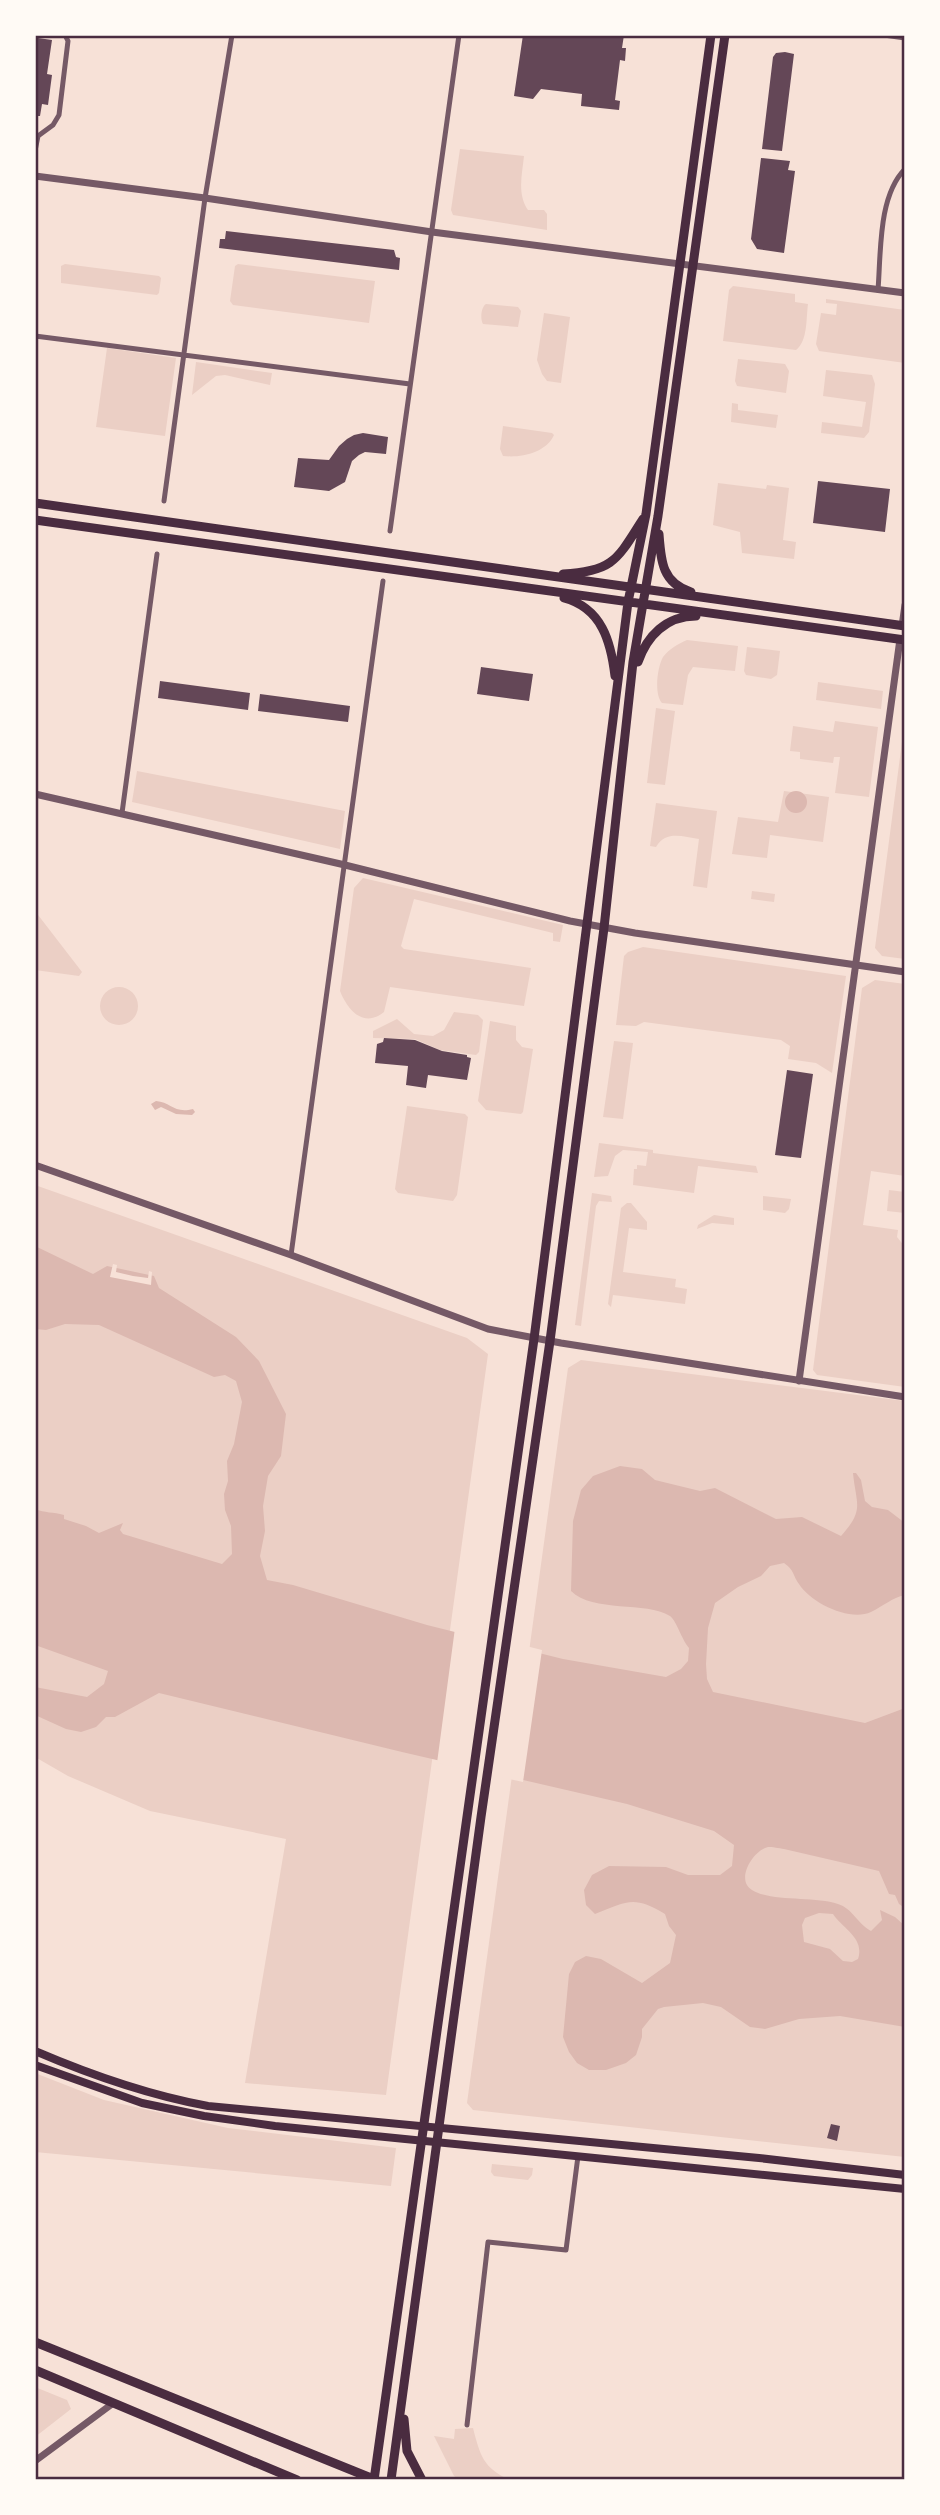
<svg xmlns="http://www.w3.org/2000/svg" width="940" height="2515" font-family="Literata,serif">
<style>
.green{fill:#ebcfc5}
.water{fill:#dcb8b0;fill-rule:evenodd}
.pier{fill:#f7e1d7}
.building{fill:#644757}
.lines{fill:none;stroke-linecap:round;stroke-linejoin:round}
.minor{stroke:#755966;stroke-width:5}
.tertiary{stroke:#755966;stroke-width:7}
.secondary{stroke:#4a2c40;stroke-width:8}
.primary{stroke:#4a2c40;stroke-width:9}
.neatline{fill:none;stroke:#4a2c40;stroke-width:2.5}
</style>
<rect width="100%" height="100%" fill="#f7e1d7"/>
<path class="green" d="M460,149L524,156C522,175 517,194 528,210H544L547,214V230L453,215L451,210Z
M65,264L159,276L161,278L159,293L157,295L61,283V266Z
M238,264L375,281L369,323L233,305L230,301L235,266Z
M733,286L795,294V302L808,304C806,318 808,341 796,350L723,341L729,290Z
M826,299L905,310V363L819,351L816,344L821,313L836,315L837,304L826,303Z
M486,304L518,307L521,311L518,327L483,324C480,319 481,307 486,304Z
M544,313L570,317L561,383L547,381L542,374L537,360Z
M107,348L176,358L165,436L96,427Z
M738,359L785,364L789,371L786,393L737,386L735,381Z
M196,362L272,373L270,385L225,375L216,376L192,395Z
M826,370L872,375L875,384L869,432L864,438L821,433L822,422L862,427L866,402L823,396Z
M732,403L738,404V410L778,415L776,428L731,422Z
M503,426L552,433L554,435C546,453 521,458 503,456L500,449Z
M718,483L766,489L767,485L789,488L783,540L796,542L794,559L742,553L740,532L713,525Z
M687,640L738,646L735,671L693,667L688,675L683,705L662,703C654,694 657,668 663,657C669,649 678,644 687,640Z
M747,647L780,651L777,675L771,679L746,675L744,671Z
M818,682L883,691L881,709L816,700Z
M656,708L675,711L665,785L647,783Z
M905,719V959L882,956L875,948Z
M835,721L878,727L869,797L835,793L840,757H834L833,763L800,759V752L790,751L793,726L833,732Z
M137,771L345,811L340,849L132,802Z
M784,791L829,797L823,842L770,835L767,858L732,854L738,817L778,822Z
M656,803L717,811L707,888L693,886L699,839C683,837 666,830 656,847L650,846Z
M363,878L563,925L560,942L553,941V933L414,899L401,946L404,949L531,968L524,1006L390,987L384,1012C363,1029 347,1009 340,991L354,888Z
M752,891L775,894L774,902L751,899Z
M35,911L82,972L79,976L35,970Z
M643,947L846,976L832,1073L816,1063L788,1059L790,1046L781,1040L644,1022L636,1026L616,1025L624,956L628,952Z
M875,980L905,984V1176L871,1171L863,1225L898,1230L897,1237L905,1247V1387L817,1375L813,1370L862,988Z
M100 1006a19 19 0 1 1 38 0a19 19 0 1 1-38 0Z
M454,1012L478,1015L483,1020L479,1052L476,1055L440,1050L415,1039L373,1038V1031L397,1019L414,1034L433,1036L444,1030Z
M490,1021L516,1026V1040L522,1047L533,1049L523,1112L521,1114L486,1110L478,1101Z
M614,1041L633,1043L623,1119L603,1117Z
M407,1106L465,1114L468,1117L457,1195L453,1201L398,1193L395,1189Z
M599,1143L653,1150V1153L756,1166L758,1173L698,1166L694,1193L633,1185L634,1169H637V1165L646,1166L648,1152L623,1150L615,1156L608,1176L594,1177Z
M35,1185L467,1338L488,1354L386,2095L245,2083L286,1839L150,1811L68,1776L35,1757Z
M889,1190L905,1192V1213L887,1211Z
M592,1193L611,1196L612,1202L599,1201L596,1206L581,1326L575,1325Z
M763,1196L791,1199L789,1209L785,1213L763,1210Z
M627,1203H631L647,1222V1230L629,1228L623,1272L676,1279L675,1287L687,1289L685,1304L613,1295L611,1307L608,1304L621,1208Z
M714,1215L734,1218V1225L712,1223L697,1229L698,1225Z
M581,1360L905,1401V2157L473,2110L467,2103L568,1368Z
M35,2073L104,2100L228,2128L396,2148L391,2186L35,2152Z
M492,2164L533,2168L532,2175L528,2180L494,2176L491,2172Z
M35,2387L67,2400L71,2409L35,2437Z
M473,2428C480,2455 483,2468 510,2480H460L454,2476L434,2436L454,2439L455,2429Z"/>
<path class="water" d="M785 802a11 11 0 1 1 22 0a11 11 0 1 1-22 0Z
M156,1101C171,1102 174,1114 193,1109L195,1112L192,1115L176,1114L161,1107L155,1110L151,1104Z
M35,1246L93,1274L107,1266L154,1276L159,1288L236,1337L259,1361L286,1414L281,1456L268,1476L263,1506L265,1531L260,1556L267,1580L293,1585L427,1625L563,1659L666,1677L681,1669L688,1661L689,1648C682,1640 676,1620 670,1616C646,1601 593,1613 571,1591L573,1521L581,1490L593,1476L620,1466L642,1469L655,1480L700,1491L715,1488L776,1519L802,1517L841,1536C865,1509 856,1505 853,1473H856L861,1480L865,1501L872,1507L888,1510L905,1523V1595C892,1598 883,1606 871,1612C850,1622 811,1603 799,1584C792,1574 795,1571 784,1563L770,1566L761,1576L738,1587L715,1603L708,1628L706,1664L707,1679L713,1692L865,1723L905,1708V1908L899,1904L895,1895L889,1894L879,1871L784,1849C779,1848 772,1847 768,1847C753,1850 735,1880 752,1890C771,1902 814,1896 838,1904C852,1908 858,1924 871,1931L882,1920L880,1910L895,1917L905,1926V2027L840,2016L799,2019L765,2029L750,2027L721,2007L703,2003L664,2007L658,2009L642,2029V2037L636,2055L626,2063L606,2070H589L577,2063L569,2052L563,2037L569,1974L575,1962L586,1956L601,1959L642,1983L670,1963L676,1935L669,1926L665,1914C634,1895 627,1901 595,1914L586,1905L584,1890L592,1875L609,1866L666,1867L688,1875H720L732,1866L734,1845L714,1831L627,1804L402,1752L159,1693L115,1717H106L96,1727L81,1732L66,1729L35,1715V1687L87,1697L104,1684L108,1671L35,1645V1509C45,1513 53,1512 64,1515V1519L86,1526L99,1533L123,1523L120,1530L123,1534L222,1564L232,1554L231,1526L225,1510L224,1494L228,1481L227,1461L234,1444L242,1402L236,1381L225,1375L214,1377L99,1325L65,1324L46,1330L35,1329ZM819,1913L833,1914C843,1929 865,1938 858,1959L852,1962L843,1961L830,1949L804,1942L802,1925L805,1918Z"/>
<path class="pier" d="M113,1264L117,1265L116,1272L133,1276L148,1278L149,1271L152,1272L151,1285L110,1277Z
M455,1628L542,1650L523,1782L437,1763Z"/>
<path class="building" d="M523,35H624L622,48H626L625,61L620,60L615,100L620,101L619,110L581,106L582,94L541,89L533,99L514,96Z
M38,38L52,40L47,74L52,75L48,105L42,104L40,116H35V60Z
M785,52L794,54L782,151L762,149L773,57L776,53Z
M761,158L790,161L788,170L795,171L784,253L757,249L751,239Z
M226,231L394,250L396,257L400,258L399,270L219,248L220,239H225Z
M363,433L388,437L386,454L365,452L359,455L352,461L345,482L329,491L294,487L298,458L329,460L339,446L347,439L354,435Z
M818,481L890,489L885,532L813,523Z
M481,667L533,674L529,701L477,694Z
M160,681L250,693L248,710L158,698Z
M260,694L350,706L348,722L258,711Z
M384,1038L415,1040L442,1051L467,1055V1057L471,1058L467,1080L428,1075L426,1088L406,1085L408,1066L375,1063L377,1044L383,1042Z
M787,1070L813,1074L801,1158L775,1155Z
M831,2124L840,2126L837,2141L827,2138Z"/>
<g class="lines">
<path class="minor" d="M884,35L905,38
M35,151L38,136L53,125L59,115L68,41L65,35
M878,290C881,253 878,196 905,169
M35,336L410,384
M164,501L205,198L232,35
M390,531L459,35
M122,813L157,554
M291,1255L383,581
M467,2425L488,2242L566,2250L578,2156"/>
<path class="tertiary" d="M35,176L205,198L432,232L905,293
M902,626L905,605
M35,794L345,865L570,921L635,933L905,972
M35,1165L291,1255L488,1329L561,1343L905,1397
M799,1381L900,639
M35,2461L112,2404"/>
<path class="secondary" d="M35,2051C91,2075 148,2095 208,2106L759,2158L905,2175
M35,2065L142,2103L204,2116L275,2126L905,2189"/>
<path class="primary" d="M35,503L905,626
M35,520L905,640
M659,534C661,561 662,583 691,592
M563,574C614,572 618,558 643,519
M564,598C602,608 611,642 615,676
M638,662C647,636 666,616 696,616
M35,2342L376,2480
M35,2370L297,2480
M404,2419L407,2451L422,2480
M374,2480L534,1339L628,602L646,514L711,35
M391,2480L481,1817L550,1341L604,928L633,662L658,516L725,35"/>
</g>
<rect width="940" height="2515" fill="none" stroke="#fffaf5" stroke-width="74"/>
<rect x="37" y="37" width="866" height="2441" class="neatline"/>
</svg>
